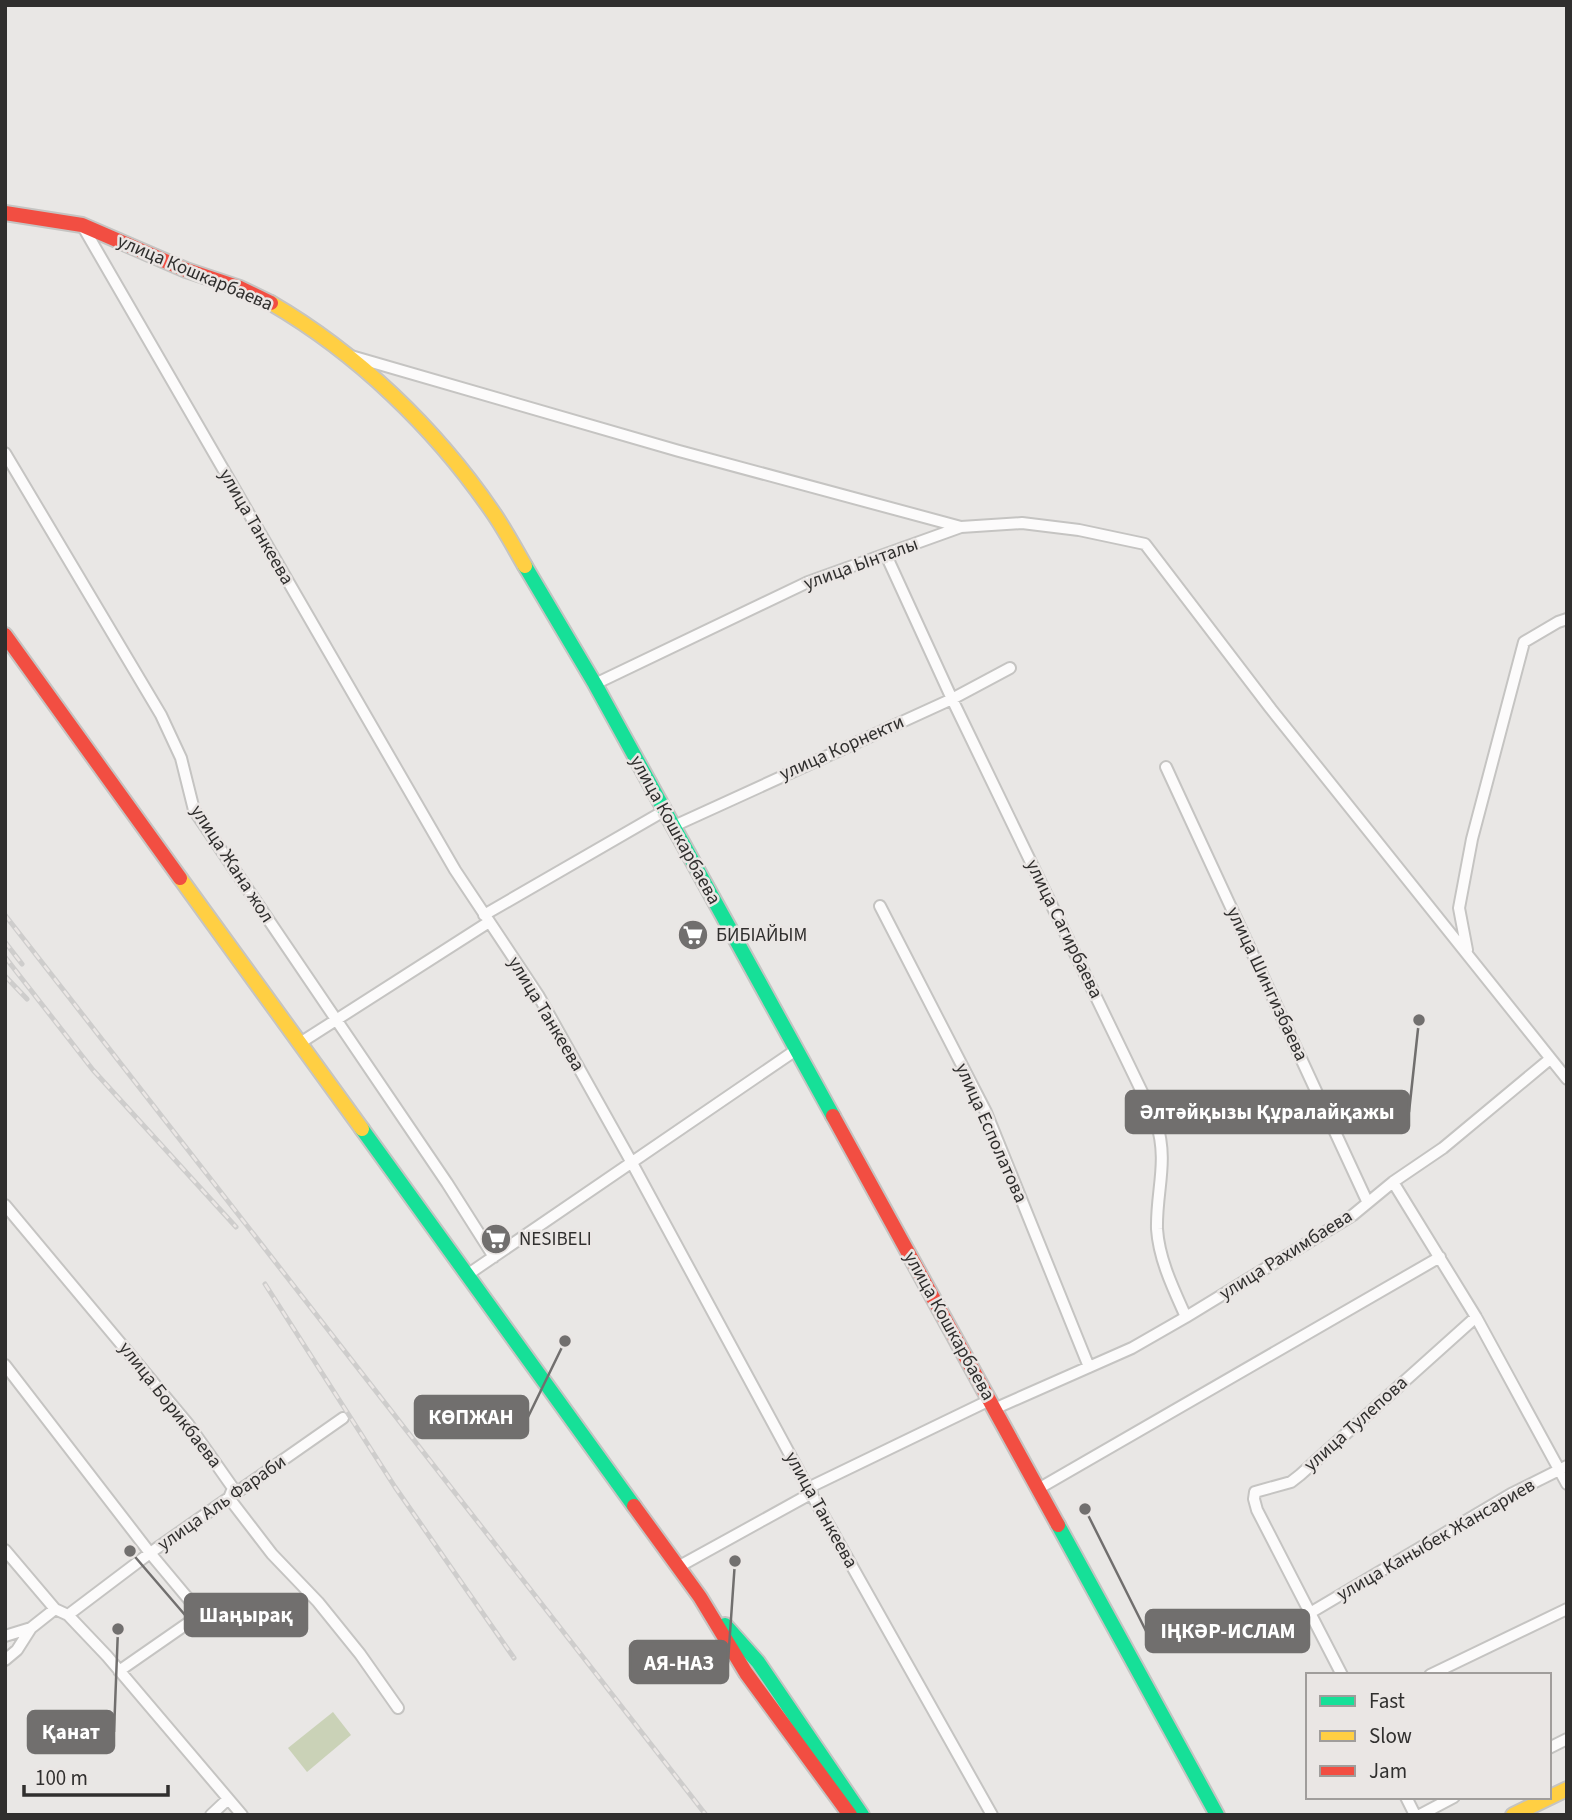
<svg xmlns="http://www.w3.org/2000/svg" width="1572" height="1820" font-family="'Source Sans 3',sans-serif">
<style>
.green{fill:#cad2b7}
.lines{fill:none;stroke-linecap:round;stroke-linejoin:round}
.street-casing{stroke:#c5c4c2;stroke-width:14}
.fast-casing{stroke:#c5c4c2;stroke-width:18}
.slow-casing{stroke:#c5c4c2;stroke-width:18}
.jam-casing{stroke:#c5c4c2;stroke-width:18}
.street{stroke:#fcfbfb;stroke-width:10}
.fast{stroke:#16e098;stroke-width:14}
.slow{stroke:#ffcf43;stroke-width:14}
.jam{stroke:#f24e42;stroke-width:14}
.rail-casing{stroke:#cecdcc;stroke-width:5}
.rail{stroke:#eae6e4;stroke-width:2.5;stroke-dasharray:8;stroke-linecap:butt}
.labels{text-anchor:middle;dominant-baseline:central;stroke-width:5;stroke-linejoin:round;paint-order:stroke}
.street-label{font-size:19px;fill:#302f2e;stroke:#eae6e4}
.poi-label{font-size:19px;fill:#302f2e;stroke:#eae6e4;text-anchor:start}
.leader{fill:none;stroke:#716f6e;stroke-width:2.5}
.callout-dot{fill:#716f6e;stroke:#eae6e4;stroke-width:2.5}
.callout{fill:#716f6e;stroke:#716f6e;stroke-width:2.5}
.callout-label{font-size:21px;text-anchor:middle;font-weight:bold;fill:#fff}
</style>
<rect width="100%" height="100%" fill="#e9e7e5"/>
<path class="green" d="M333,1712L351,1735L307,1772L288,1748Z"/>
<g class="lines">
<g class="street-casing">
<path id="street" d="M82,225L455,870L538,995L632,1163L808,1488L992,1815
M351,356L679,451L961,527
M5,453L161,715L181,758L194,810L447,1183L494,1257
M886,555L952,699L1156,1121C1169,1162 1156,1190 1157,1229C1159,1260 1174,1290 1186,1317
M595,684L808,582L961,527L1022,523L1079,530L1145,544L1271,709L1567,1079
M1166,767L1367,1201
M674,826L952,699L1010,668
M880,906L986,1112L1089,1367
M484,915L664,811
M1467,950L1459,908L1472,839L1524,642L1558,622L1567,619
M300,1043L489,922
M1393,1182L1476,1317L1567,1484
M5,1205L188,1424L233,1488L229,1498L272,1554L318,1602L360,1654L398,1708
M467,1275L796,1050
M5,1365L150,1553L201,1614L119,1671
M994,1409L1132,1348L1186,1317L1353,1215L1393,1182L1443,1148L1550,1059
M808,1488L990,1400
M1038,1489L1440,1257
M5,1550L55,1609L68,1615L107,1656L242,1815
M678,1567L812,1493
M1310,1613L1511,1494L1567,1466
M68,1615L150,1553L343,1418
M5,1636L31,1628
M5,1660L17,1650L31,1628L55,1609
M1342,1675L1257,1510L1254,1499L1255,1492L1291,1482L1300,1475L1476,1317
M1430,1675L1567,1609
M1549,1748L1567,1739
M1406,1797L1415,1815
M211,1815L228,1799
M1420,1815L1454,1797"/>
</g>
<g class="fast-casing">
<path id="fast" d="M525,566L595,684L833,1116
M362,1129L634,1506
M1058,1525L1217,1815
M725,1625L758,1662L862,1815"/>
</g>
<g class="slow-casing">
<path id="slow" d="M271,303C357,353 435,428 492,511C504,528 514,547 525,566
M180,878L362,1129
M1513,1815L1567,1789"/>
</g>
<g class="jam-casing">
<path id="jam" d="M5,213L82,225L186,270L240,288L271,303
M5,635L180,878
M833,1116L1058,1525
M634,1506L700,1597L746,1673L850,1815"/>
</g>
<use href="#street" class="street"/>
<use href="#fast" class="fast"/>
<use href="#slow" class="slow"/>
<use href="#jam" class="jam"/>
<g class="rail-casing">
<path id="rail" d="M5,915L706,1815
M5,942L22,964
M5,957L93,1070L236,1227
M5,976L27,999
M265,1284L395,1487L514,1658"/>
</g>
<use href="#rail" class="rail"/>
</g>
<defs>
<g id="supermarket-disc" transform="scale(1.575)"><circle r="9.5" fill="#716f6e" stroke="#eae6e4"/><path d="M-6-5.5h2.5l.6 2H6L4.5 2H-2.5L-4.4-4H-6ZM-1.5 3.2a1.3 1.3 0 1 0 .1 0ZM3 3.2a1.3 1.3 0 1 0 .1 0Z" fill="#fff"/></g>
</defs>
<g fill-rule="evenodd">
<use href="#supermarket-disc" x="693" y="935"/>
<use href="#supermarket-disc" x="496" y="1239"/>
</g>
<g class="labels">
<g class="street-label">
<text transform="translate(195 273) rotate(23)">улица Кошкарбаева</text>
<text transform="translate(256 527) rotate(60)">улица Танкеева</text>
<text transform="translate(861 564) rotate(-20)">улица Ынталы</text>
<text transform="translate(842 748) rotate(-24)">улица Корнекти</text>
<text transform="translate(675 830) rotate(61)">улица Кошкарбаева</text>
<text transform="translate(232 864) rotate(57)">улица Жана жол</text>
<text transform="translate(1064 929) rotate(64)">улица Сагирбаева</text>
<text transform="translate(1267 984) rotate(65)">улица Шингизбаева</text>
<text transform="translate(546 1014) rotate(59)">улица Танкеева</text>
<text transform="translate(991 1133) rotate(66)">улица Есполатова</text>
<text transform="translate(1286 1255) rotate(-32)">улица Рахимбаева</text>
<text transform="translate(949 1326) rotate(61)">улица Кошкарбаева</text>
<text transform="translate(170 1405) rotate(52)">улица Борикбаева</text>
<text transform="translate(1356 1424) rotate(-42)">улица Тулепова</text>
<text transform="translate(222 1503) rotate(-35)">улица Аль Фараби</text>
<text transform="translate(821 1510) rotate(61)">улица Танкеева</text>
<text transform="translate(1436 1540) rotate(-30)">улица Каныбек Жансариев</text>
</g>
<g class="poi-label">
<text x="716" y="935">БИБІАЙЫМ</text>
<text x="519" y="1239">NESIBELI</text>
</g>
</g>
<path class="leader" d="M1419 1020L1409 1112M565 1341L528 1417M130 1551L185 1615M1085 1509L1146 1631M735 1561L728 1662M118 1629L114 1732"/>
<g class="callout-dot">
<circle cx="1419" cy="1020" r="7"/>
<circle cx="565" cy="1341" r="7"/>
<circle cx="130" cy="1551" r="7"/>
<circle cx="1085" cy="1509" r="7"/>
<circle cx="735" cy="1561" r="7"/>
<circle cx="118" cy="1629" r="7"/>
</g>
<g class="callout">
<rect x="1126" y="1091" width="283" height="42" rx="7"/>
<rect x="415" y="1396" width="113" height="42" rx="7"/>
<rect x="185" y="1594" width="122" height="42" rx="7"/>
<rect x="1146" y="1610" width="163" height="42" rx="7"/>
<rect x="630" y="1641" width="98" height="42" rx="7"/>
<rect x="28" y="1711" width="86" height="42" rx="7"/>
</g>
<g class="callout-label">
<text x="1267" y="1119">Әлтәйқызы Құралайқажы</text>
<text x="471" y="1424">КӨПЖАН</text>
<text x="246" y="1622">Шаңырақ</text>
<text x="1228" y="1638">ІҢКӘР-ИСЛАМ</text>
<text x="679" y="1670">АЯ-НАЗ</text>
<text x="71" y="1739">Қанат</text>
</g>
<rect width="1572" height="1820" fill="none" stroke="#302f2e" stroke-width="14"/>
<rect x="1306" y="1673" width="245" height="126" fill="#eae6e4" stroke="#a09d9b" stroke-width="2"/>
<rect x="1320" y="1696" width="35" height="10" fill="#16e098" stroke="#a09d9b" stroke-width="2"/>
<text x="1369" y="1708" font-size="21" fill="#302f2e">Fast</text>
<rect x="1320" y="1731" width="35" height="10" fill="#ffcf43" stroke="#a09d9b" stroke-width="2"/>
<text x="1369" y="1743" font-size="21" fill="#302f2e">Slow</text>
<rect x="1320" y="1766" width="35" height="10" fill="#f24e42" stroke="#a09d9b" stroke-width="2"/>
<text x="1369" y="1778" font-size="21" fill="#302f2e">Jam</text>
<path d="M24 1785v10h144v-10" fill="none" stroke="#302f2e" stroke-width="3.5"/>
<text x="35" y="1785" font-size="21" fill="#302f2e" stroke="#eae6e4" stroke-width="5" paint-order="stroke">100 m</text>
</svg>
